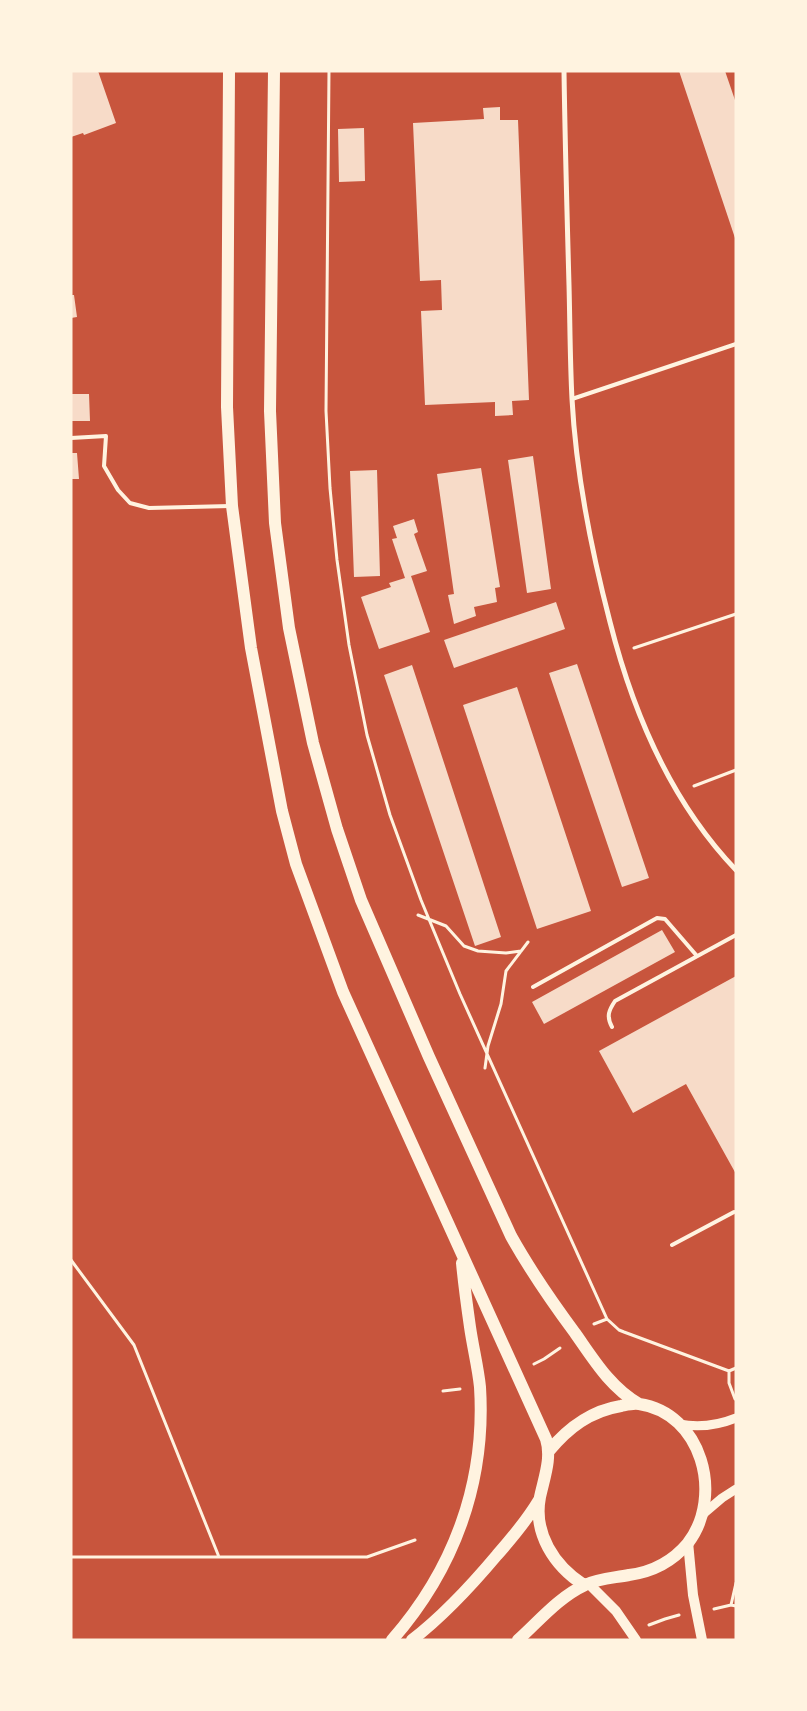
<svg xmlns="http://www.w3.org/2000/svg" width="807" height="1711" font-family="'IBM Plex Serif',serif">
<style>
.building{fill:#f7dbc8}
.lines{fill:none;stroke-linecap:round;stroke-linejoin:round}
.path{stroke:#fff3e0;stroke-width:3}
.service{stroke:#fff3e0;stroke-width:4}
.minor{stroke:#fff3e0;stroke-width:5}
.tertiary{stroke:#fff3e0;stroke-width:9}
.secondary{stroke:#fff3e0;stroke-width:10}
.primary{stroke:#fff3e0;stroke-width:12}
</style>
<rect width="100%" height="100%" fill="#c8553d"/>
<path class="building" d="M71,71H98L116,123L84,135L83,133L71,137Z
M679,71H725L736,103V241Z
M500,107V120H518L529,400L512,401L513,415L495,416V402L425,405L421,311L442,310L441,280L420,281L413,123L484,119L483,108Z
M364,128L365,181L339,182L338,129Z
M71,295H74L77,317L71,318Z
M71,394H89L90,421H71Z
M71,453H77L79,479H71Z
M533,456L551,589L527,593L508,460Z
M481,468L500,587L495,588L497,602L474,607L476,616L454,624L448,595L454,594L437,474Z
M377,470L380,576L354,577L350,471Z
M414,519L418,532L414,534L427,571L411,576L430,632L379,649L361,597L391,587L389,583L405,578L392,539L397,538L393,526Z
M556,602L565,629L454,668L444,640Z
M577,664L649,878L622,887L549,673Z
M412,665L501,937L475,946L384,675Z
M517,687L591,911L537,929L463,705Z
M662,930L675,952L544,1024L532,1002Z
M736,976V1174L686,1084L633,1113L599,1051Z"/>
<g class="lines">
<path class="path" d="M329,71L326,411L330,488L337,560L349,645L367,735L390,815L421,900L460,994L607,1319L619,1330L624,1332L729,1371L736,1368
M634,648L736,614
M694,786L736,770
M418,915L446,926L464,946L478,951L506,953L521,951
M485,1068L488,1046L501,1004L506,971L528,942
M71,1260L134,1345L219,1557
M594,1324L607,1319
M534,1364L544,1359L560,1348
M729,1371V1383L735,1399
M443,1391L460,1389
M71,1557H367L415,1540
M731,1605L736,1606
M714,1609L731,1605L736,1583
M649,1625L665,1619L679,1615"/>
<path class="service" d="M572,399L736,344
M71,438L106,436L104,466L118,490L130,503L149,508L230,506
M533,987L657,918L665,919L697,956
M612,1027C606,1016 609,1010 615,1001L736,935
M672,1245L734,1212"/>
<path class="minor" d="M564,71C565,143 567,214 569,285C570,323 570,361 572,399C576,474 591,549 610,622C633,713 670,801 736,870"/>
<path class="tertiary" d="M679,1424C699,1428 716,1426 736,1418
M702,1515L722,1498L736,1489"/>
<path class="secondary" d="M688,1542L693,1595L702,1640
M588,1583L616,1611L636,1640"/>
<path class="primary" d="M229,71L227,407L232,506L251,648L282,811L296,864L343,992L546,1439C552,1458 544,1478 540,1497C533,1533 554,1566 584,1585
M274,71L270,411L275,523L289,628L313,743L337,829L361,900L429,1057L511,1236C530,1270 552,1302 575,1333C594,1360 610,1387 639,1404
M392,1640C454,1569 486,1483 480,1387C478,1367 473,1348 470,1327C467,1306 464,1284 462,1263
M412,1640C443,1616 471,1586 497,1555C512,1538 527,1520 539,1500
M518,1640C539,1621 559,1597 585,1585C599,1578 614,1578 629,1575C652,1572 673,1561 688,1543C724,1496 702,1413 639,1404C633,1403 626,1405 621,1406C590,1411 568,1428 549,1451"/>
</g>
<rect width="807" height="1711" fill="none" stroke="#fff3e0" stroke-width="145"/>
</svg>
